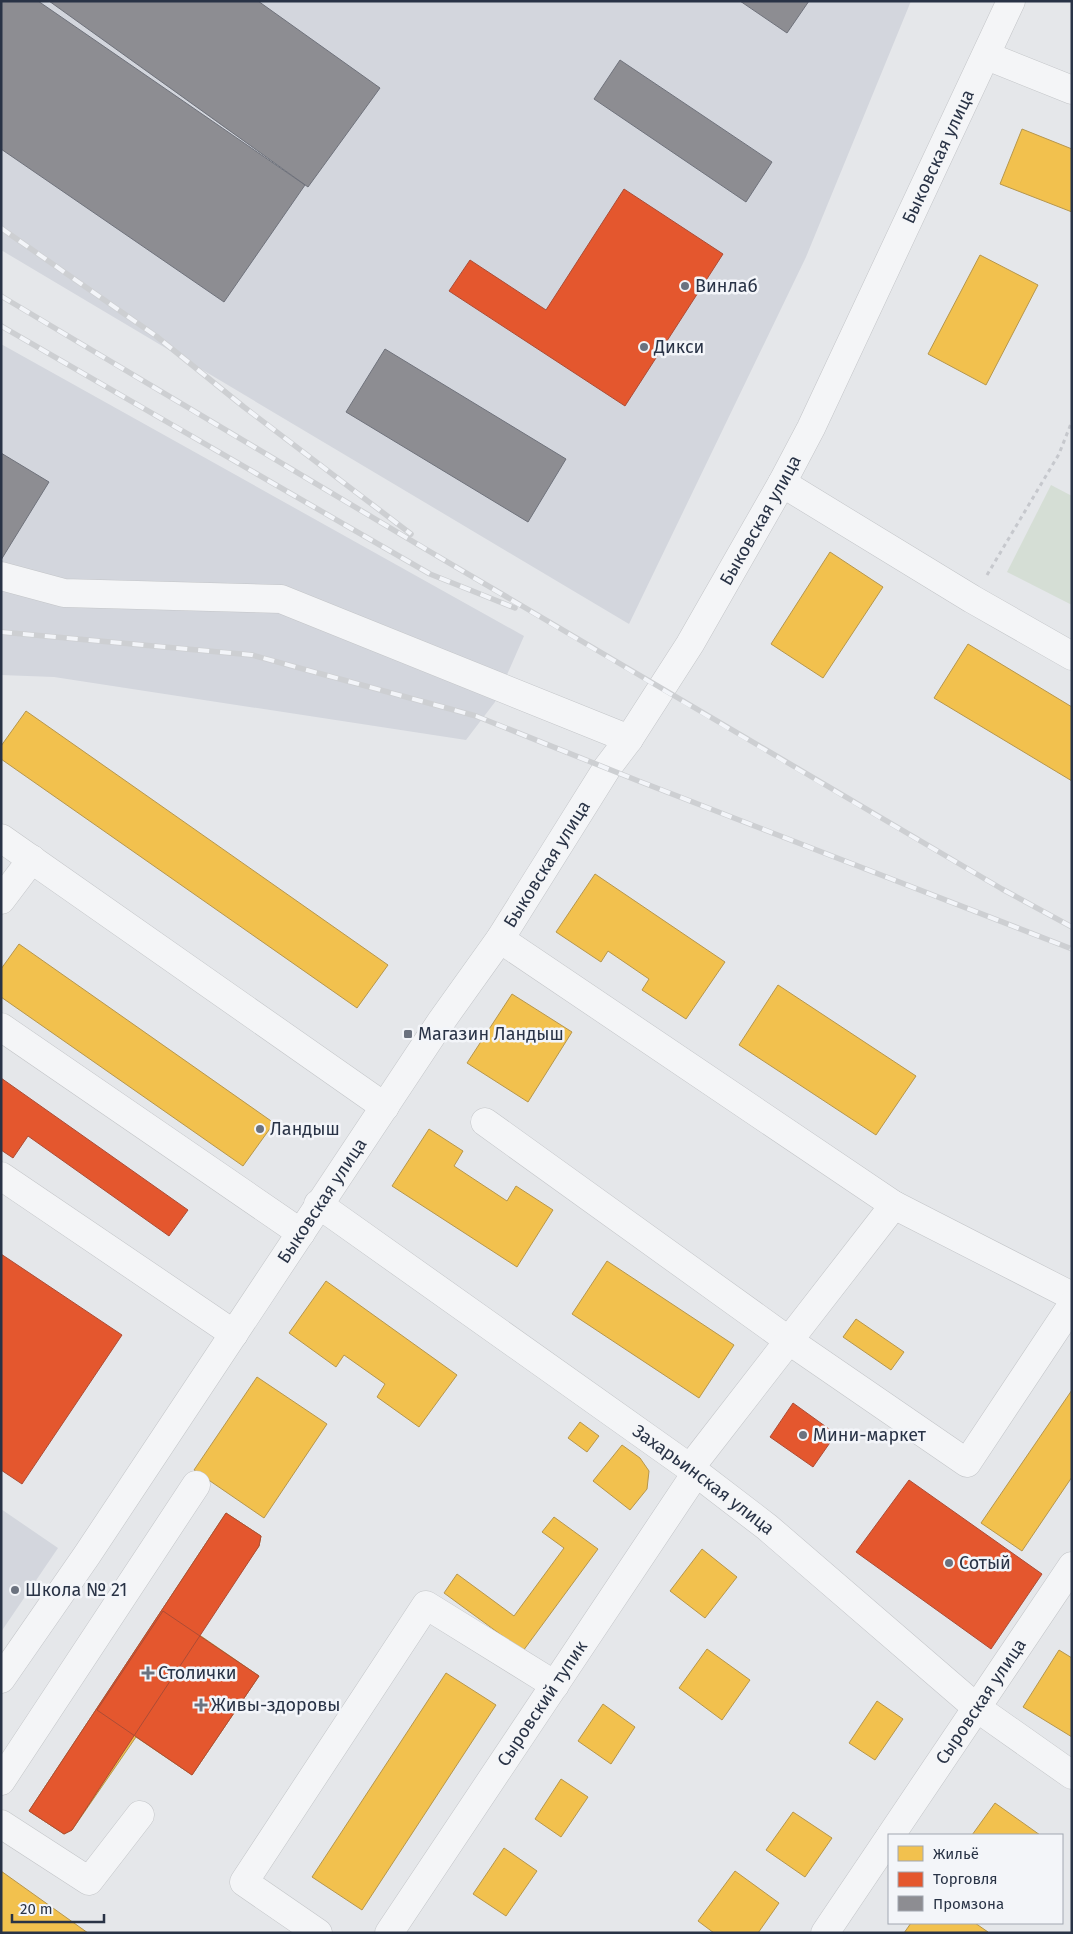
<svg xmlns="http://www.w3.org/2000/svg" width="1073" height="1934" font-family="'Fira Sans',sans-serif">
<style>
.built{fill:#d3d6dd}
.green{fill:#d5ded5}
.homes{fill:#f2c14e;stroke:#b6964c}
.shops{fill:#e4572e;stroke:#ac4c35}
.industry{fill:#8d8d92;stroke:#6f727b}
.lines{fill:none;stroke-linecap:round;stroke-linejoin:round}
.minor-casing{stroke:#c3c5c8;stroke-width:29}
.path{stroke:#c6c8cd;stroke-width:3;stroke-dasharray:4 4;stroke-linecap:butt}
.minor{stroke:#f4f5f7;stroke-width:28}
.rail-casing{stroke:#cdcfd2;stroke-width:5.5}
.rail{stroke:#f3f5f9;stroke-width:4;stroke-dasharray:11;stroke-linecap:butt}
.poi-dot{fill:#6b727f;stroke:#f3f5f9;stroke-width:2}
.labels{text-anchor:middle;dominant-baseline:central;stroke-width:5;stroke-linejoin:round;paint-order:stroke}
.street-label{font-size:18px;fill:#293346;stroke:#f3f5f9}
.poi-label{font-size:18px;fill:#293346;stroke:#f3f5f9;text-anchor:start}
</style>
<rect width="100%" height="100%" fill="#e5e7ea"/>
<path class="built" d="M1,1H911L806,257L629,624L1,250Z
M1,344L524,636L495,702L466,740L54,677L1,675Z
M1,1509L58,1548L1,1632Z"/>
<path class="green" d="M1051,485L1072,496V605L1007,572Z"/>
<path class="homes" d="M1022,129L1072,149V212L1000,184Z
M980,255L1038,285L986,385L928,354Z
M830,552L883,587L823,678L771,644Z
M968,644L1072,707V781L934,698Z
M26,711L388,965L357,1008L1,759V746Z
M595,874L725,962L686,1019L642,990L649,979L608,951L601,962L556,932Z
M19,944L274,1123L243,1166L1,997V969Z
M778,985L916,1076L876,1135L739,1045Z
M512,994L572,1032L528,1102L467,1063Z
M429,1129L463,1151L454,1166L507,1201L516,1186L553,1210L517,1267L392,1186Z
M607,1261L734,1345L699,1398L572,1314Z
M326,1281L457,1375L419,1427L377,1397L385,1384L344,1355L336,1367L289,1333Z
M856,1319L904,1352L891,1370L843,1337Z
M257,1377L327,1424L264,1518L194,1470Z
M1072,1390V1477L1022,1551L981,1523Z
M580,1422L599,1436L587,1452L568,1438Z
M622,1445L640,1458L649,1471L647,1489L630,1510L593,1481Z
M226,1513L261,1536L259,1546L198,1634L259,1676L192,1775L136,1737L72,1830L64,1834L29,1811Z
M554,1517L598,1549L523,1651L444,1593L457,1574L514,1616L564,1548L542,1532Z
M702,1549L737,1577L705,1618L670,1591Z
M707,1649L750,1680L722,1720L679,1688Z
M1059,1650L1072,1658V1737L1023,1707Z
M446,1673L496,1705L362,1910L312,1877Z
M877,1701L903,1719L875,1760L849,1743Z
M603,1704L635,1727L611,1764L578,1741Z
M561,1779L588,1797L561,1837L535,1819Z
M995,1803L1040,1835H972Z
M793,1812L832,1838L805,1877L766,1850Z
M504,1848L537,1871L506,1916L473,1894Z
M1,1871L88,1933H1Z
M735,1871L779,1903L758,1933H714L698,1921Z
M911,1923H975L988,1932L904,1933Z"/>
<path class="shops" d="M624,189L723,254L625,406L449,291L470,260L546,310Z
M1,1078L188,1210L169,1236L28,1136L13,1158L1,1150Z
M1,1254L122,1335L22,1484L1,1470Z
M793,1403L836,1434L813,1467L770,1437Z
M909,1480L1042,1574L991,1649L856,1552Z
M226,1513L261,1536L259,1546L72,1830L64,1834L29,1811Z
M163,1611L259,1676L192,1775L97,1710Z"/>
<path class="industry" d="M1,1H38L305,185L224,302L1,149Z
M49,1H258L380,88L308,187Z
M740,1H809L787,33Z
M620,60L772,162L746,202L594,99Z
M385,349L566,459L528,522L346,412Z
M1,453L49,482L1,560Z"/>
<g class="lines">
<g class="minor-casing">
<g id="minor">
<path d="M987,56L1072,90"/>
<path d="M782,483L972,599L1072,656"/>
<path d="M1,576L64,593L281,599L629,739"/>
<path d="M1,838L385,1107"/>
<path d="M1,900L32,859"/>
<path d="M500,939L894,1205L1072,1296"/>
<path d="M1,1027L301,1233"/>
<path d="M485,1122L788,1340L967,1463L1072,1305"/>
<path d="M1,1176L234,1334"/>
<path id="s1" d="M318,1204L690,1468L767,1527L977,1708L1072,1775"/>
<path d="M690,1468L894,1205"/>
<path id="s2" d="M1,1679L87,1555L440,1023L500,939L607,768L629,739L690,644L782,483L811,428L1011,1"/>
<path d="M1,1781L196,1485"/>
<path d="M1,1824L89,1881L140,1815"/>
<path id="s3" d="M891,1835L1072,1566"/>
<path d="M318,1933L244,1882L426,1605L555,1685"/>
<path id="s4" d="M389,1933L696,1473"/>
<path d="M825,1933L889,1838"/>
</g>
</g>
<path class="path" d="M987,575L1059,454L1072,421"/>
<use href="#minor" class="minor"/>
<g class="rail-casing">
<path id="rail" d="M1,228L156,336L244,407L411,534
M1,296C334,495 667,693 1002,889L1072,927
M1,326L430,574L515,608
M1,632L252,655L476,716L636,780L1072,949"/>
</g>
<use href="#rail" class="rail"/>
</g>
<g class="poi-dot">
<circle cx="685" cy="286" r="5"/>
<circle cx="644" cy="347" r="5"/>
<rect x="403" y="1029" width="10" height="10" rx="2.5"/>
<circle cx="260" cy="1129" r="5"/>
<circle cx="803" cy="1435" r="5"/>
<circle cx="949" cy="1563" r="5"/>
<circle cx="15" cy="1590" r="5"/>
<path d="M145.5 1665.5h5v5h5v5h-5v5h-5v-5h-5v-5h5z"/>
<path d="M198.5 1697.5h5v5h5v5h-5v5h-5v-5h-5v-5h5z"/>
</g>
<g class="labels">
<g class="street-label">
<text stroke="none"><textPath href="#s2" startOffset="1791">Быковская улица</textPath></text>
<text stroke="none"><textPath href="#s2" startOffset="1386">Быковская улица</textPath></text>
<text stroke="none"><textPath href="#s2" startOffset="981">Быковская улица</textPath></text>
<text stroke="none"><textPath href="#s2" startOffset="576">Быковская улица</textPath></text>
<text stroke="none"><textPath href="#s1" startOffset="474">Захарьинская улица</textPath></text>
<text stroke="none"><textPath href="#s3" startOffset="161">Сыровская улица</textPath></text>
<text stroke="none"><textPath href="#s4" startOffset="276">Сыровский тупик</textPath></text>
</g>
<g class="poi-label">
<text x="695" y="286">Винлаб</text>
<text x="654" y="347">Дикси</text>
<text x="418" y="1034">Магазин Ландыш</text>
<text x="270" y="1129">Ландыш</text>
<text x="813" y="1435">Мини-маркет</text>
<text x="959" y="1563">Сотый</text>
<text x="25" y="1590">Школа № 21</text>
<text x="158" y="1673">Столички</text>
<text x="211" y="1705">Живы-здоровы</text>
</g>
</g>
<rect width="1073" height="1934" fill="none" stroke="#293346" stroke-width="5"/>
<rect x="888" y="1834" width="175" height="90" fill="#f3f5f9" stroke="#a2a7b1"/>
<rect x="898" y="1846" width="25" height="15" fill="#f2c14e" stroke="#a2a7b1"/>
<text x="933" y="1859" font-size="15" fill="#293346">Жильё</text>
<rect x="898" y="1872" width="25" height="15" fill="#e4572e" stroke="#a2a7b1"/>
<text x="933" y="1884" font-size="15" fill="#293346">Торговля</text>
<rect x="898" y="1896" width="25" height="15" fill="#8d8d92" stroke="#a2a7b1"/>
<text x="933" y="1909" font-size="15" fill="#293346">Промзона</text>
<path d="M12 1914v8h92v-8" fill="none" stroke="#293346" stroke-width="2.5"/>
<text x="20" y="1914" font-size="15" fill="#293346" stroke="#f3f5f9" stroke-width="4" paint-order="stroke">20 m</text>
</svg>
